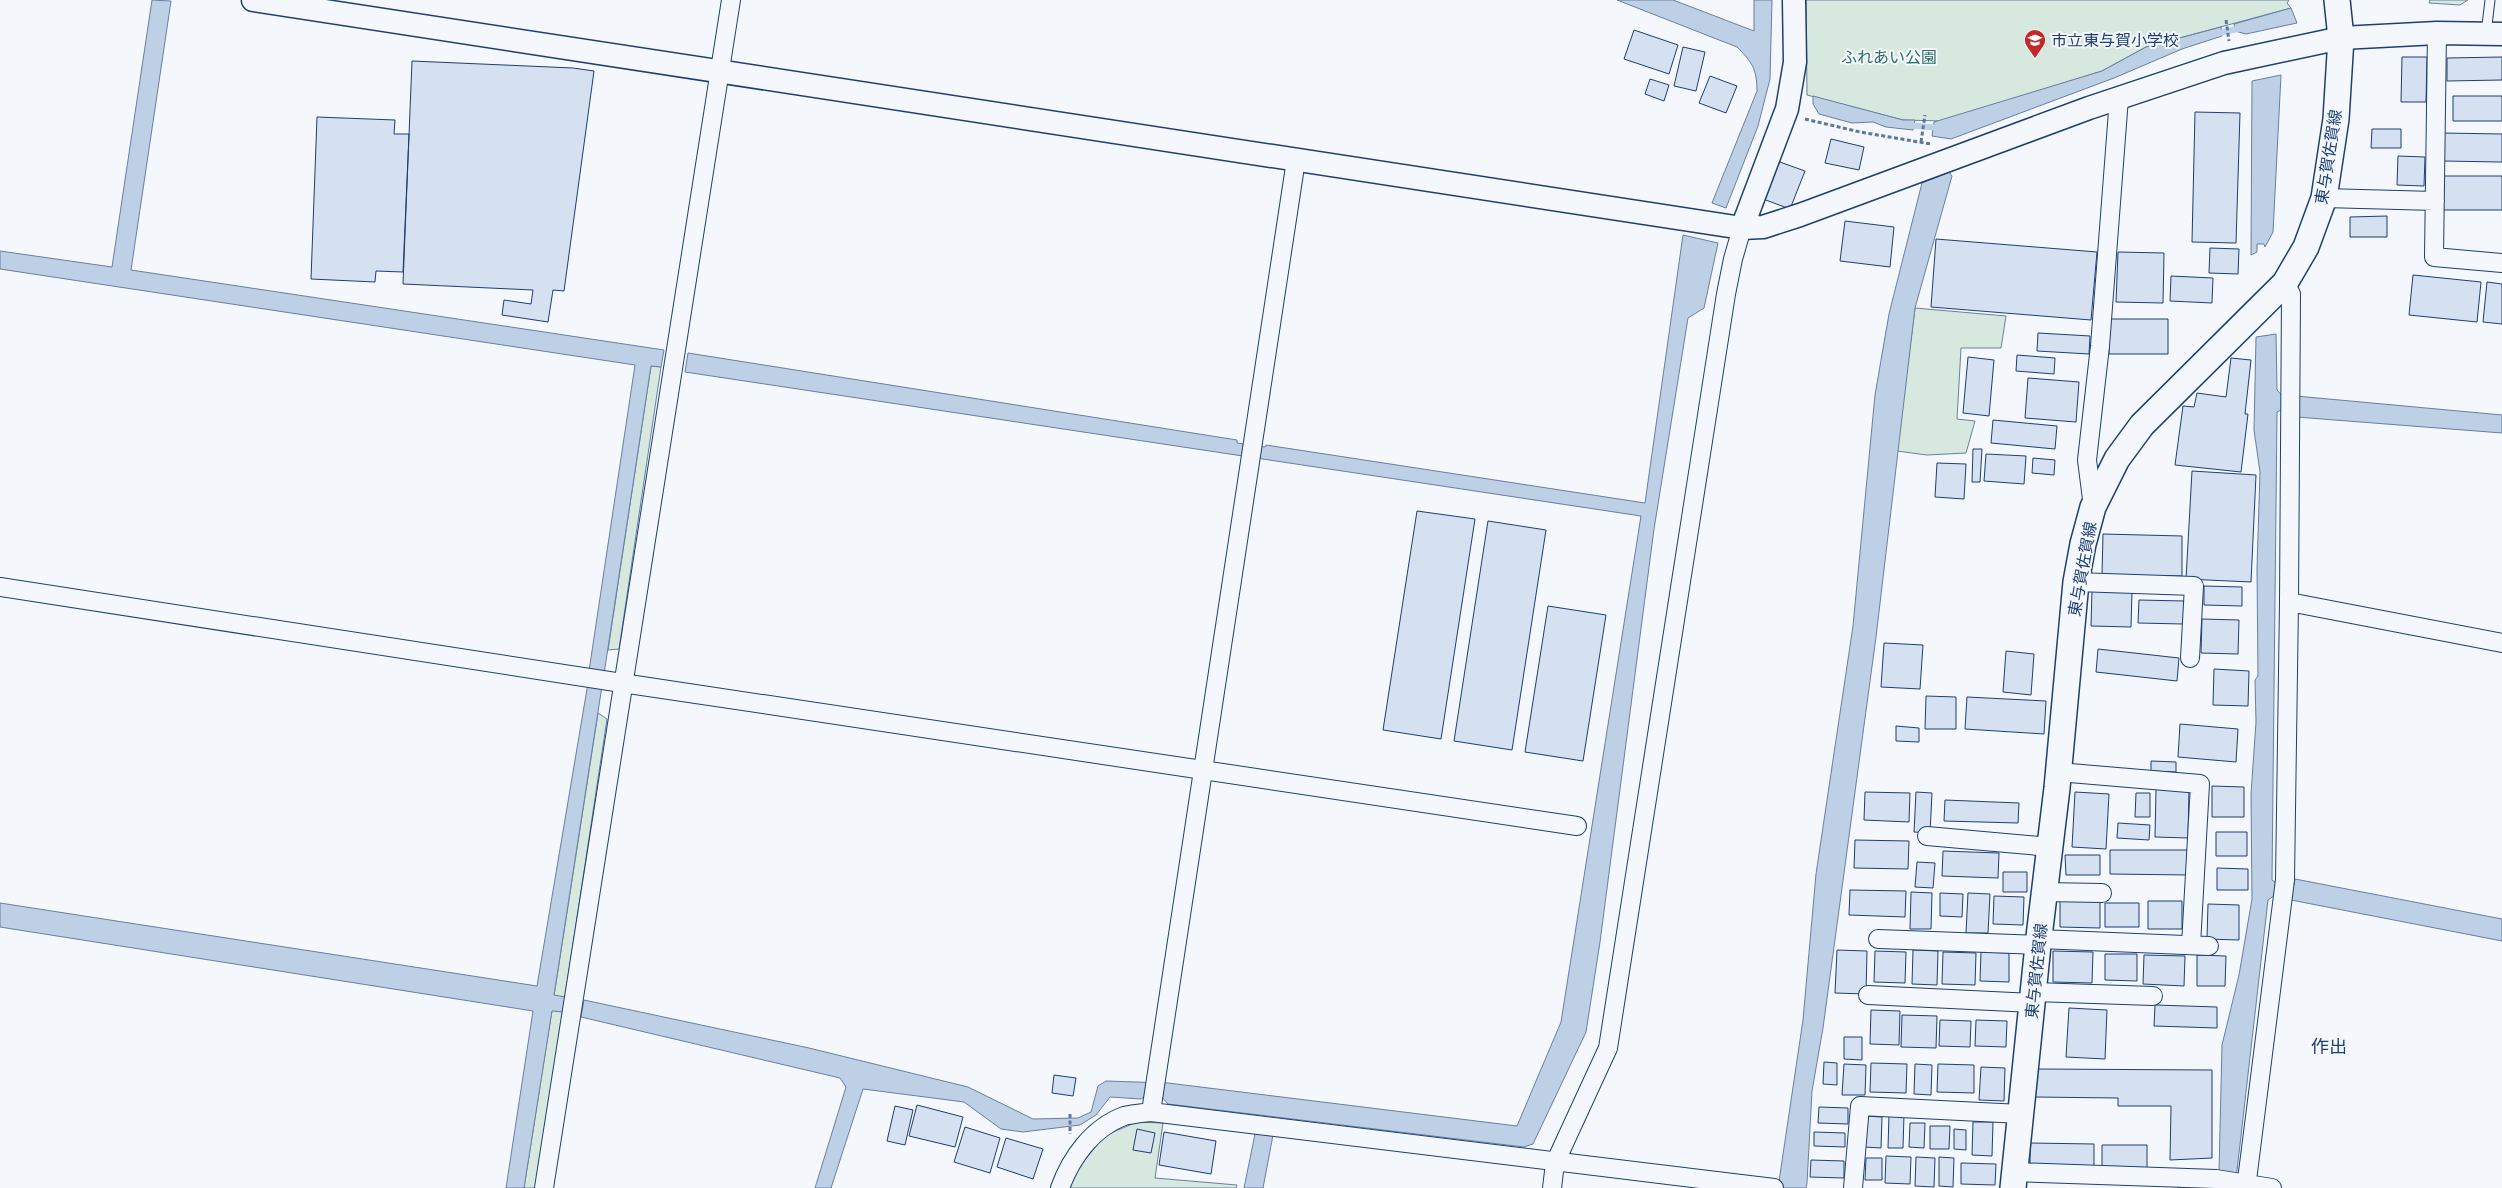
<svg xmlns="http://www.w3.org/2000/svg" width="2502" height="1188" font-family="Inter,'Noto Sans JP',sans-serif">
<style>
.green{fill:#d7e8df;stroke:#687fa3}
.water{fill:#bed0e5;stroke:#687fa3}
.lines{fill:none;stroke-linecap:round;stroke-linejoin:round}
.stream{stroke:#bed0e5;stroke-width:6}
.building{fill:#d5e0f0;stroke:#1d3f73}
.service-casing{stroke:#1d3f73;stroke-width:11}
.minor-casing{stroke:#1d3f73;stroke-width:20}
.tertiary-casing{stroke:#1d3f73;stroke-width:25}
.secondary-casing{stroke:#1d3f73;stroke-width:28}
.path{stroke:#5e769c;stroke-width:3;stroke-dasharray:4 2.5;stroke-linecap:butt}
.service{stroke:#f4f7fb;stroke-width:9}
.minor{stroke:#f4f7fb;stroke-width:18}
.tertiary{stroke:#f4f7fb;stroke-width:22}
.secondary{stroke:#f4f7fb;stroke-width:25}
.labels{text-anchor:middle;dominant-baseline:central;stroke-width:4;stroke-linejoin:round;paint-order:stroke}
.poi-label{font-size:16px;fill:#1d3f73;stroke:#f4f7fb;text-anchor:start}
.park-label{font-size:16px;fill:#2c6c60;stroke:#f4f7fb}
.street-label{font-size:16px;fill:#1d3f73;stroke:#f4f7fb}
.neighbourhood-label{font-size:18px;fill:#1d3f73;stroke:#f4f7fb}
</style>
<rect width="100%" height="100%" fill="#f4f7fb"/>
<path class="green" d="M1806,0H2289L2287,3L2291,8L2146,47L2102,71L1942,121L1903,120L1807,95Z
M2430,0H2468L2460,5L2429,3Z
M1915,308L2006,316L2001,348H1961L1957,419L1975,421L1966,453L1927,455L1897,451Z
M651,366L661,367L619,649L608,650Z
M598,713L607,719L565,997L554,996Z
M552,1010L563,1012L535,1188H524Z
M1137,1122L1163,1123L1155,1178L1237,1185L1236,1188H1070L1076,1171L1104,1136Z"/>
<path class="water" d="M152,0L171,1L131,270L664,350L661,367L651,366L604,674L589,671L635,365L0,269V251L112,267Z
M1617,0H1673L1754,31V0H1772L1770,79L1758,126L1726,208L1712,203L1757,91C1757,69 1752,62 1737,47Z
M2291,8L2297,23L2246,34L2235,31L2234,24Z
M2221,27L2222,36L2182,49L2114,78L1951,139L1932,136L1934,122L2102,71L2146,47Z
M2281,75L2273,232L2265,247L2264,244H2257V252L2251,255L2252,81Z
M1813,96L1903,120H1915L1913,130L1886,127L1873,122L1852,123L1819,114L1813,104Z
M1949,172L1952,176L1915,308L1876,637L1823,1028L1812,1091L1807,1183L1806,1188H1778L1803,1020L1816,874L1853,626L1875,395L1889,314L1922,183Z
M1683,235L1718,243L1704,308L1688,318L1654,529L1600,942L1586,1032L1533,1144L1524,1147L1168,1104L1162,1097L1147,1095L1141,1099L1110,1097L1096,1115L1080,1125L1023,1132L1001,1129L964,1102L863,1089L831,1188H815L846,1087L840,1078L581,1017L584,1000L809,1048L968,1087L1033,1119L1078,1118L1091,1112L1098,1086L1106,1081L1168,1083L1517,1126L1561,1022L1641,516L685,372L688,353L1237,440V443L1265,447L1266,445L1645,503Z
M2276,334L2277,390L2285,399V408L2277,412L2272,880L2278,884L2294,885L2295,879L2502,919V941L2291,900L2292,895H2275L2268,900L2235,1188L2219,1172L2222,1045L2239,975L2252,899L2251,794L2256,722L2255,680L2258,676L2257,568L2260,472L2254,430L2256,337Z
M2296,396L2502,415V433L2296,417Z
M588,683L602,686L554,995L565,997L563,1012L552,1011L524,1188H506L533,1011L0,927V903L537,986Z
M1255,1134L1273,1135L1263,1188H1244Z"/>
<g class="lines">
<path class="stream" d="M2215,34L2241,28
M1906,125L1941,128"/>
</g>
<path class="building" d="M1634,30L1678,45L1669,74L1624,59Z
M1683,47L1705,52L1696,91L1674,86Z
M2402,57H2427L2426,102H2401Z
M2502,57V80L2447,81V58Z
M412,61L573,68L594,71L564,291L553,290L548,322L502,315L504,300L531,304L533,290L403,284Z
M1710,76L1737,86L1726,113L1699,103Z
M1650,79L1669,85L1664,101L1645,94Z
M2453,96H2502V121H2453Z
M2195,112L2240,113L2236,243L2192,242Z
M317,117L395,120L394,134H409L403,272L376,271L375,282L311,279Z
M2372,129H2401V148H2371Z
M2442,133L2502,134V162L2442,161Z
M1831,139L1864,147L1859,170L1825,163Z
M2398,156L2425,157L2424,186L2397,185Z
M1777,161L1805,171L1790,209L1763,199Z
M2442,176H2502V210H2442Z
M2387,216V237H2350V217Z
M1845,221L1894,227L1890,267L1840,261Z
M1936,239L2097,252L2091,320L1931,307Z
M2210,248L2239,249L2238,274L2209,273Z
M2118,252L2164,253L2163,303L2116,302Z
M2413,275L2481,282L2477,322L2409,315Z
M2171,276L2213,278L2212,303L2170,301Z
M2487,282L2502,284V324L2483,322Z
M2109,319H2168V354H2109Z
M2038,333L2090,336L2089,354L2037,351Z
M2017,355L2055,358L2054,374L2016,371Z
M1968,357L1994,360L1989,416L1963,413Z
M2231,358L2251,360L2245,414H2248L2241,472L2175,465L2183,406L2194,407L2197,393L2226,397Z
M2028,378L2079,382L2076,422L2025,418Z
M1993,420L2057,426L2055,449L1991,443Z
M1973,449H1982L1980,482H1972Z
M1986,454L2026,456L2024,484L1984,481Z
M2033,458L2055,460L2054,475L2032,473Z
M1937,463L1966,464L1964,499L1935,497Z
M2192,471L2256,475L2251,582L2186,579Z
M1417,511L1475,519L1441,739L1383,730Z
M1488,521L1546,530L1512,750L1454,741Z
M2103,534L2182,536V576L2102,575Z
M2204,586L2242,587V606L2204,605Z
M2092,590L2132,591L2131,627L2091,626Z
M2139,600L2184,601L2183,624L2138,623Z
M1548,606L1606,615L1583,761L1525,752Z
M2202,619L2239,620L2238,654L2201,653Z
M1884,643L1923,645L1920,689L1881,687Z
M2098,649L2179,658L2177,681L2096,672Z
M2006,651L2034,654L2031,695L2003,692Z
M2214,669L2249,671L2248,706L2213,705Z
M1926,696L1956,697V729H1925Z
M1967,697L2046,701L2044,734L1965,729Z
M2180,724L2238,729L2236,762L2178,757Z
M1896,726L1919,728V742L1896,741Z
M2151,761L2176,762V772L2151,771Z
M2212,786L2244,787V817H2212Z
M2156,789L2189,790L2188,838L2155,837Z
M1865,792L1910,793L1909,822L1864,820Z
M1916,792L1932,793L1930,833L1914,832Z
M2075,792L2109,794L2106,849L2072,847Z
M2136,793H2150V817H2135Z
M1945,800L2019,803L2018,823L1944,821Z
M2118,823L2150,825L2149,840L2117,838Z
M2216,832H2247V856H2216Z
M1855,840L1909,841L1908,869L1854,868Z
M2110,850H2189V875L2110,874Z
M1943,851L1999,853L1998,878L1942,876Z
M2065,855H2100V875H2066Z
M1917,862L1935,863L1933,888L1915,887Z
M2217,868L2248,869V890H2217Z
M2003,872H2027V892H2003Z
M1850,890L1906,891L1905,917L1849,915Z
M1911,892L1932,893L1931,929H1910Z
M1940,893L1963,894L1962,917L1940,916Z
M1968,893L1990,894L1988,933H1966Z
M1994,896L2024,897L2023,925L1993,924Z
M2060,900L2100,901V928L2060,927Z
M2148,901H2182V929H2148Z
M2105,903H2139V927H2105Z
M2208,904L2239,905V940L2207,939Z
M1837,950L1867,951L1866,994L1835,993Z
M1913,950L1938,951L1937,985L1912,984Z
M1875,951L1906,952L1905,983L1874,982Z
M2053,951L2093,952L2092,983L2053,982Z
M1943,952L1976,953L1975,985L1942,984Z
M1981,952L2009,953V982L1980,981Z
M2105,954H2137V981L2105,980Z
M2144,955L2185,956L2184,986L2143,984Z
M2197,955L2226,956L2225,986H2197Z
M2155,1005L2217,1007V1028L2154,1026Z
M2069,1008L2107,1010L2105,1059L2066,1057Z
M1871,1010L1900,1011L1899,1045L1870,1044Z
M1902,1015L1937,1016L1936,1048L1901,1047Z
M1940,1020L1971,1021L1970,1047L1939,1046Z
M1976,1020L2007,1021L2006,1047L1975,1046Z
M1844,1037H1862V1060L1844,1059Z
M1824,1062L1837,1063V1085L1823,1084Z
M1871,1063L1907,1064L1906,1093L1870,1092Z
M1844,1064L1866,1065L1865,1095H1842Z
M1915,1064L1932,1065L1931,1095L1914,1094Z
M1938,1064L1974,1065V1093L1937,1092Z
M1981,1067L2005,1068L2004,1101L1979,1100Z
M2037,1069L2212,1070V1158L2170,1160L2171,1106H2118V1098L2035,1097Z
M1054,1075L1076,1078L1073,1096L1052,1093Z
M917,1105L963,1117L955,1147L909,1136Z
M895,1106L913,1110L905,1145L887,1141Z
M1819,1107L1848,1108V1124L1818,1123Z
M1889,1114L1904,1115L1903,1148H1888Z
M1865,1116L1882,1117L1881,1148L1864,1147Z
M1973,1122H1993L1992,1156L1972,1155Z
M1910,1123H1925L1924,1148L1909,1147Z
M1930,1126H1950L1949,1149H1930Z
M965,1127L1000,1138L990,1173L954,1162Z
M1137,1129L1155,1133L1151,1153L1133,1150Z
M1954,1129L1966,1130V1150L1954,1149Z
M1164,1132L1216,1141L1211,1174L1159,1165Z
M1814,1132L1845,1133V1147L1814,1146Z
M1006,1138L1043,1149L1033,1179L997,1167Z
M2030,1143L2094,1144V1169L2030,1168Z
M2102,1145H2147V1170H2102Z
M1886,1156L1911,1157L1910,1184L1885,1183Z
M1916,1157L1935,1158L1934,1187L1915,1186Z
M1939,1157L1954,1158L1953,1187L1939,1186Z
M1866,1158H1882V1180H1865Z
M1811,1160L1844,1161V1178L1810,1177Z
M1961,1163L1996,1164L1995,1185L1961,1184Z
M2178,1186L2205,1187V1188H2178Z"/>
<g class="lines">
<g class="service-casing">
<path id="service" d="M2486,34L2490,0"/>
</g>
<g class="minor-casing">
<path id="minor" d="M2437,33L2434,257L2502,263
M2324,198L2435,201
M2093,507L2087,460L2100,346L2119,98
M2076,582L2194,586L2190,658
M0,587L622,683L1577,826
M2289,602L2502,643
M2058,772L2200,784L2191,945
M1927,836L2050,847
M2044,892L2102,893
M1878,939L2038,945
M2039,939L2209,946
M2034,992L2153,996
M1868,995L2033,1003
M1151,1112L1296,160
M2014,1172L2216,1179L2272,1188
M544,1188L731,0
M1060,1188C1071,1158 1092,1128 1124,1116C1132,1114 1143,1113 1151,1112L1774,1188
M1552,1188L1555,1163L1608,1048L1726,294L1733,259L1742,228
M1853,1188L1860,1106L2021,1114
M2246,1188L2285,880L2289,602L2291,294L2285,283"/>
</g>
<g class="tertiary-casing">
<path id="tertiary" d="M253,0L1742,228L1763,227L1800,215L2089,108L2224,63L2341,38L2437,33L2502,34
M1742,228L1787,109L1795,62L1794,0"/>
</g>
<g class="secondary-casing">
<path id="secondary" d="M2013,1188L2038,945L2057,788L2076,582L2083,544L2093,507L2117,459L2142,425L2285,283L2306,247L2324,198L2336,119L2341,38L2337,0"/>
</g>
<path class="path" d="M2226,20L2229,41
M1805,119L1860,132L1931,144
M1921,142L1925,115
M1070,1114V1134"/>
<use href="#service" class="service"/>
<use href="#minor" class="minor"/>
<use href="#tertiary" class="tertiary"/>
<use href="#secondary" class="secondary"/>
</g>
<defs>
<g id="school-pin" transform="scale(1.125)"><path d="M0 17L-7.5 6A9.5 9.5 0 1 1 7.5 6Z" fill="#c62828" stroke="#f4f7fb"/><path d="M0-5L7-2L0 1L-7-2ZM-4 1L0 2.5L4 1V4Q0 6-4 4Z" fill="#fff"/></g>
</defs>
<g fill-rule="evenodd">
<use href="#school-pin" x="2035" y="40"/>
</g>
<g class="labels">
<g class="poi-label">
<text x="2051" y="40">市立東与賀小学校</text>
</g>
<g class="park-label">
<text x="1889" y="57">ふれあい公園</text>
</g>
<g class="street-label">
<text transform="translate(2328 157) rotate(-81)">東与賀佐賀線</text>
<text transform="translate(2082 569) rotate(-80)">東与賀佐賀線</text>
<text transform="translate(2036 971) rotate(-84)">東与賀佐賀線</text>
</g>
<g class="neighbourhood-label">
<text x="2329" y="1046">作出</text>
</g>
</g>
</svg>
